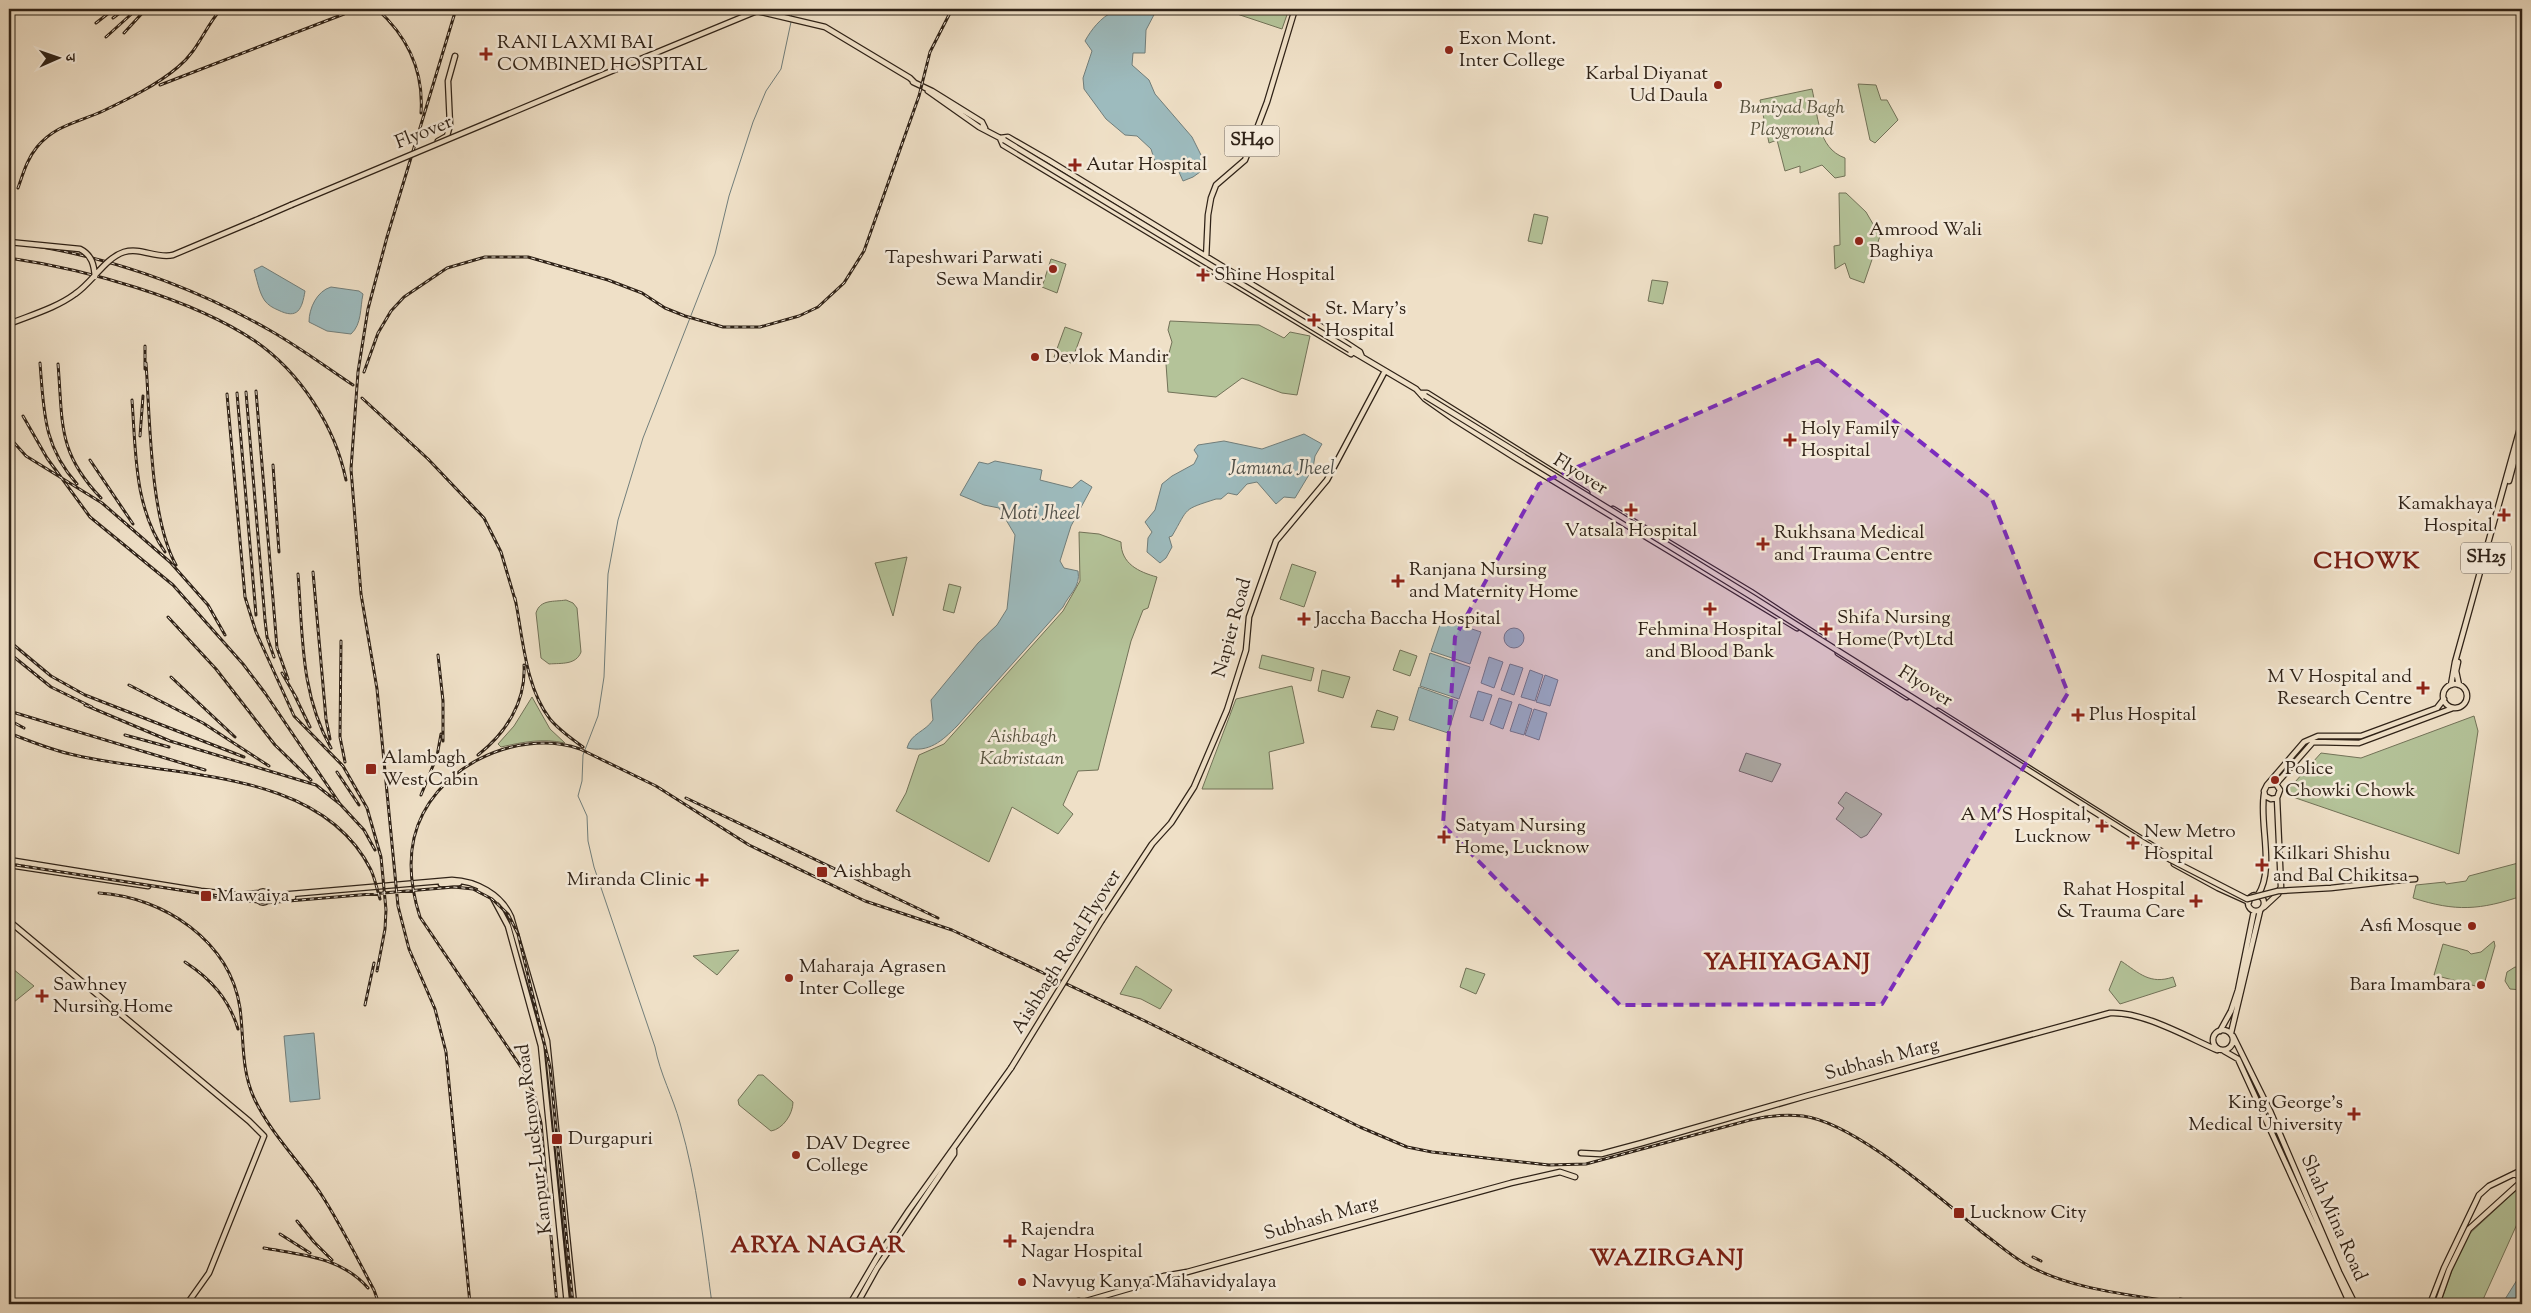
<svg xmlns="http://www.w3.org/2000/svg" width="2531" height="1313" font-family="'Sorts Mill Goudy','Noto Serif Devanagari',serif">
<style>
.green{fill:#b4c399;stroke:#727258}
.water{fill:#9dbbbe;stroke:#717e7b}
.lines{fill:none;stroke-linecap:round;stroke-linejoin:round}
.stream{stroke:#717e7b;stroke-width:1}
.major-casing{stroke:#2f2217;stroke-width:7}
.major{stroke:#efe0c7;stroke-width:4.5}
.rail-casing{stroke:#2f2217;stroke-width:3}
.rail{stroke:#f5ebdb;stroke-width:1;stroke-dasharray:4;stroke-linecap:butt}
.major-bridge-casing{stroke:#2f2217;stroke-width:7;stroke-linecap:butt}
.major-bridge{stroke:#efe0c7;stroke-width:4.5}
.marked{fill:#7b2cbf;fill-opacity:0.2;stroke:#7b2cbf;stroke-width:4;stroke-dasharray:10 6;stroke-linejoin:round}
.poi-dot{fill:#8f2418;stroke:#f5ebdb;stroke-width:2}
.labels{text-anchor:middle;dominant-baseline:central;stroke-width:5;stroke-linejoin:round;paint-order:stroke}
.shield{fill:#f5ebdb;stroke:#6a5e52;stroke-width:1}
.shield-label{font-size:18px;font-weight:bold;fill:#2f2217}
.poi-label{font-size:19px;fill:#2f2217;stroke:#f5ebdb;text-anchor:start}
.park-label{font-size:19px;font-style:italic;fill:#57523e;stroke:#f5ebdb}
.street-label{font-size:19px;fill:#2f2217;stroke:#f5ebdb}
.water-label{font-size:20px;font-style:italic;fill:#505049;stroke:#f5ebdb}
.district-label{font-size:24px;font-weight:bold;letter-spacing:1px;fill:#7a1f14;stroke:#f5ebdb}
</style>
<rect width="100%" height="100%" fill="#efe0c7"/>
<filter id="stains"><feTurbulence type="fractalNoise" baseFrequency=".004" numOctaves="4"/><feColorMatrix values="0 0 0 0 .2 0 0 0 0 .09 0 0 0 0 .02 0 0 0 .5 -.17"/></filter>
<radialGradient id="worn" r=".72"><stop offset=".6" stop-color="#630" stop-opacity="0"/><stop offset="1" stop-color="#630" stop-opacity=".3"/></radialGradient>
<path class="green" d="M1238,9H1289L1282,29L1237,14Z
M1858,84L1876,85L1881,100H1887L1898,120L1875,143L1870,140Z
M1812,89C1818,114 1817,148 1845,158V176L1835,178L1822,165L1800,173V166L1785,171L1777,140L1769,143L1760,100Z
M1839,193H1846L1866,212L1880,236L1864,283L1850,278L1845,263L1835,269L1834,246L1840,245Z
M1534,214L1548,217L1542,244L1528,241Z
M1051,259L1066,264L1057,293L1042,287Z
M1652,280L1668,282L1663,304L1648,301Z
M1170,321L1259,325L1284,338L1290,332L1310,336L1297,395L1282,393L1242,378L1216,397L1168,392L1166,364L1172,342L1168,330Z
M1065,327L1082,333L1071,363L1054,357Z
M1079,532L1099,534L1121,542C1121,564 1139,572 1157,577L1148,608L1143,610L1131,641L1098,770L1078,771L1063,805L1073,814L1058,834L1012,807L989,862L896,811L906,793L919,755L944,744L1063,611L1080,581Z
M907,557L893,616L875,563Z
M1292,564L1316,572L1304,607L1280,599Z
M949,584L961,587L954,613L943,610Z
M566,600L573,603L577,608L581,652C576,665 562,663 549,664L541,658L536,613C540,599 554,602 566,600Z
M1400,650L1417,656L1410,676L1393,670Z
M1262,655L1314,668L1311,681L1259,668Z
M1322,670L1350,677L1343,698L1318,691Z
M1292,686L1304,743L1269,752L1273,789H1202L1236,699Z
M532,697L550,729L565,743C543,738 523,742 501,747L498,744L514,726Z
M1377,710L1398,717L1394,730L1371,727Z
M2474,716L2478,731L2459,854L2287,795L2286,792L2321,753L2361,758Z
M1746,753L1781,764L1772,782L1739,771Z
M1846,792L1882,814L1867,835L1861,838L1836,819L1844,808L1838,803Z
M2522,862V896C2480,910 2456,912 2413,898L2416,885L2445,882L2446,884L2466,881L2469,876Z
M2494,941L2495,946L2483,988L2434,975L2443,944L2468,951L2471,954L2481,952Z
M739,950L717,975L693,956Z
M2121,961C2139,973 2150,985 2173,977L2176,986L2120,1004L2109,990Z
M1136,966L1172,990L1160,1009L1141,999L1120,994Z
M2515,967L2522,968V990L2510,989L2505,981L2507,972Z
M1466,968L1485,974L1476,994L1460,987Z
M13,969L34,986L9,1006V973Z
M758,1075H763L793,1102C793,1114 783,1129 771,1131L739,1105L738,1100Z
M2522,1185V1213L2481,1304H2440L2460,1247L2467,1236Z"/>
<path class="water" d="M1129,9H1157L1146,30L1145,53H1133L1132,65L1149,80L1155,94L1192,137L1207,167L1193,177L1183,181L1174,161L1161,168L1156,165L1151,149L1137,136L1125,135L1106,119L1084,89L1083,78L1092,51L1085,41C1091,30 1101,17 1113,12C1119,10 1124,11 1129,9Z
M262,266L305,291C302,309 298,320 278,310C273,308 268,305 265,301C259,293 257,279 254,270Z
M331,287L359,291L363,294C360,308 362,324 351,334L327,331L309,322C309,308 317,291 331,287Z
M1304,434L1322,444L1315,456L1313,468L1295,498L1284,497L1276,504L1257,482L1247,484L1237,495L1228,493L1221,499H1216C1182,510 1189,507 1172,536L1169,537L1172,547L1166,558L1160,563L1147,552L1148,538L1152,532L1145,522L1155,510L1162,484L1172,476L1194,464L1198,456L1194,450L1198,445L1224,441L1262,449Z
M995,461L1042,470L1040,480L1072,488L1081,480L1092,487L1071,526L1060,561L1064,568L1078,571C1081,587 1069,594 1063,607L957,726C942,741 929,753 907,748C911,733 925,732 933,720L931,700L978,643L997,625L1007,609L1015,535L999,508L984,505L960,495L979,462L988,464Z
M1442,619L1481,632L1470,664L1431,651Z
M1504 638a10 10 0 1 1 20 0a10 10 0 1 1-20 0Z
M1430,653L1470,667L1459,699L1420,686Z
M1489,657L1503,662L1494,688L1481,683Z
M1510,664L1523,668L1514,695L1501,690Z
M1530,670L1543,675L1535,701L1521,697Z
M1545,675L1558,680L1550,706L1536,702Z
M1419,687L1458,701L1448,733L1409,720Z
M1478,691L1492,695L1483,721L1470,717Z
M1499,698L1512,702L1503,729L1490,724Z
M1519,704L1532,709L1524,735L1510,731Z
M1534,709L1547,713L1539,740L1525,735Z
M314,1033L320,1099L290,1102L284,1036Z
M2522,1272V1304H2502Z"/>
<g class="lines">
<path class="stream" d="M791,18L793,9
M2521,451L2522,452
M712,1304C704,1244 697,1182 680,1123C673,1097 660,1074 655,1047L594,867L588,841L587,816L578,796L582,781L583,755L598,716L604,677L608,574L618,520L643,438L715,254L729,196L753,122L766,91L781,69L791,22"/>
<g class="major-casing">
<path id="major" d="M913,82L932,91L982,122L985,128
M573,87L757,11L825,27L910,78L915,83
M928,91L979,127L1002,139
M1000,138L1008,137L1048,160L1325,329L1360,352L1362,357
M1000,138L1003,145L1351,354
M438,141L447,136L450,125L448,81L455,56
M261,218L291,205
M1206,260L1208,215L1211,198L1216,185L1245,160L1267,102L1295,9
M1350,350L1416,389L1425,399L1452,418L1517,459L1797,628
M1420,393H1427L1587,493
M2509,481L2522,432
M1613,509L1751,592L1823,639
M1838,653L1907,697
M2458,662L2456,671L2459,685
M2443 696a12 12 0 1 1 24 0a12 12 0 1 1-24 0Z
M2451,685L2455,662L2522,421
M1938,711L2164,853
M2276,784L2313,742L2359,743L2453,708
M2267,785L2304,742L2318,736H2361L2437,708L2444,699
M9,860L201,891L239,895L259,893
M2174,864L2218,888L2249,902
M9,865L148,886
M2401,880L2415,879
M441,884L459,883
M480,890L492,896L508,926L541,1046L567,1304
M257.5 897a5.5 5.5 0 1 1 11 0a5.5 5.5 0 1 1-11 0Z
M205,894L258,900
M2258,895C2275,869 2259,824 2264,794
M2248 903a8 8 0 1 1 16 0a8 8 0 1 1-16 0Z
M268,896L452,880C476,881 501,894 511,917L547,1041L574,1304
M268,900L293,897
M2264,907L2278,894L2281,887L2277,798L2280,790L2276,784L2267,785L2264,791L2265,796L2271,799L2277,798
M1102,920L1152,844L1171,823L1194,787L1227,710L1246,650L1249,617L1276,541L1327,480L1385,371
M9,921L249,1121L264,1136L209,1273L187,1304
M2213 1040a10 10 0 1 1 20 0a10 10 0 1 1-20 0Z
M2220,1031L2231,1011L2238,990L2254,911
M2231,1033L2260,911
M2233,1036L2270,1111L2339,1272L2355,1304
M2224,1051L2238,1059L2350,1304
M1581,1153L1601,1154L1642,1143L1806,1096L2110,1013C2142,1011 2187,1037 2217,1050
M1122,1288L1164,1276
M850,1304L877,1258L909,1210L1011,1068
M857,1304L877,1268L954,1154V1150
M1066,1304L1079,1301
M1076,1304L1162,1279L1164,1276L1187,1272L1511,1183L1560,1172L1575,1177
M2430,1304L2444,1268L2479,1195L2489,1186L2522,1170
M2437,1304L2449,1270L2469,1229L2522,1181L2516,1174"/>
</g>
<use href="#major" class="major"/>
<g class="rail-casing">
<path id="rail" d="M377,9C408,37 424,70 421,113
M456,9L387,237L368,309L358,372L351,469L361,594L377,689L398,906L409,949L435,1009L446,1052L470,1304
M113,18L125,9
M96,23L114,9
M124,33L146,9
M106,37L137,9
M160,85L344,14
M18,188C23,174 27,159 37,147C55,125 79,122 103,111C128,99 157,85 178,67C198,51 205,27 221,9
M9,242C102,254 189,284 271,331C299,347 326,367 353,385
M9,258C84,269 191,298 255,341C300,372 335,426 346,480
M145,346V369
M40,363C44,411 43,446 77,484
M146,363C150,418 150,519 176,565
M58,364C63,423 57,452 101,498
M364,372L378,333L391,311L404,297L447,268L485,257H528L608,280L642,293L665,308L685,316L723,327H760L799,316L818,307L844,283L864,251L919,96L930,52L952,9
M256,391L277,648L288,679
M246,392L265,620L267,637L274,657
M237,393L256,615
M227,394L245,597L256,632L294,716L343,766L367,808L381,857L386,910L385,929L377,971
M362,398L428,459L484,518L501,552L516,603
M132,400C136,453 134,507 165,552
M23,416L47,458L90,517L173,585L243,664L265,693L340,804
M140,436L143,396
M9,437L26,456L102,503L170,562L208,605L225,635
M90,460L133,524
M273,465L279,552
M313,572L326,719L330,739
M298,574C303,635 300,693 331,748
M515,598C523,637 525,687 550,719C559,730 572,739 583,747
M168,617L216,669L275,745L311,780
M9,641L51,676L85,695L244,757
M341,641L340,737L345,762
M9,653L51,687L92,707
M438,655L443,701V741
M282,673L297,699
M171,677L235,737
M129,685L203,723L269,766
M294,694L310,727
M85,705L170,741L316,785L340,804L364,830L375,850
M9,711L205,770
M9,720L24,728
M9,733C29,741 49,749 70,754C165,778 319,765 371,870C375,879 377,889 380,899
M125,735L169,747
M478,755C506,733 526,702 524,665
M337,772L359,805
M421,795L437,756L441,734
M686,798L938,918
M9,864L265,903L454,887L473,889L492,899L508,914L518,934L550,1067L573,1304
M99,893C164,897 230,941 240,1008C244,1038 241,1070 254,1098C270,1133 300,1162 321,1194C341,1225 357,1258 374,1290L379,1304
M185,962C211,979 229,999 238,1029
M365,1005L374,963
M297,1221L314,1242L332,1260
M280,1234L310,1253
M264,1248C303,1255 341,1257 368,1288
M2033,1257L2041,1261
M2180,1299L2207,1304
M557,1304L541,1123L534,1094L521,1067L420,917C412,892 408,864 414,838C430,769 515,727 580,749L656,786L749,845L865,901L952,930L1145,1021L1360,1127L1407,1147L1432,1152L1549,1165L1586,1164L1750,1120C1767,1116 1785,1114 1803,1116C1856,1123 1940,1199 1983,1233C1998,1244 2012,1257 2029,1266C2076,1291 2135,1295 2187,1304"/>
</g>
<use href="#rail" class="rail"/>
<g class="major-bridge-casing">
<path id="major-bridge" d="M1004,140L1350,350
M291,205L573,87
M9,242L80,249C92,255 94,265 95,277
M9,324C31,315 56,308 75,294C92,283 105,258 124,252C141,247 156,259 173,255L261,218
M1425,396L1754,598L2171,860L2247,899L2278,891L2331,888L2401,880
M1011,1068L1102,920"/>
</g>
<use href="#major-bridge" class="major-bridge"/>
</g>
<path class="marked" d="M1818,360L1992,499L2068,693L1882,1004L1620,1005L1443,825L1455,637L1539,484Z"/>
<g class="poi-dot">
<circle cx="1449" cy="50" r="5"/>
<path d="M483.5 46.5h5v5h5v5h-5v5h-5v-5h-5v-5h5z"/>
<circle cx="1718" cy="85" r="5"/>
<path d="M1072.5 157.5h5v5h5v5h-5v5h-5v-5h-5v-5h5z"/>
<circle cx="1859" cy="241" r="5"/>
<circle cx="1053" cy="269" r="5"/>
<path d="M1200.5 267.5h5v5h5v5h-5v5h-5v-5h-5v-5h5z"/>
<path d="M1311.5 312.5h5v5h5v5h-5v5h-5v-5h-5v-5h5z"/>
<circle cx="1035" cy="357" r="5"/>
<path d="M1787.5 432.5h5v5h5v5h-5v5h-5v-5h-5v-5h5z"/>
<path d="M1628.5 502.5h5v5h5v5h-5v5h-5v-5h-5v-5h5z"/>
<path d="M2501.5 507.5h5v5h5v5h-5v5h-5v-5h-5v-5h5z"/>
<path d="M1760.5 536.5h5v5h5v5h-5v5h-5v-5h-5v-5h5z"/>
<path d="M1395.5 573.5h5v5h5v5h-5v5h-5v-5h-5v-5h5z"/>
<path d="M1707.5 601.5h5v5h5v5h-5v5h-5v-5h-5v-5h5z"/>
<path d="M1301.5 611.5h5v5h5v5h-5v5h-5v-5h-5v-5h5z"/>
<path d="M1823.5 621.5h5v5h5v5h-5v5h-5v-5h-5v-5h5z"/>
<path d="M2420.5 680.5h5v5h5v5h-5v5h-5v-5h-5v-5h5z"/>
<path d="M2075.5 707.5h5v5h5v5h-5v5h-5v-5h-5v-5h5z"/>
<rect x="365" y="763" width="12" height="12" rx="2.5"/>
<circle cx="2275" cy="780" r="5"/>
<path d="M2099.5 818.5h5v5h5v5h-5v5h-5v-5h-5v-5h5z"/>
<path d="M1441.5 829.5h5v5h5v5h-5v5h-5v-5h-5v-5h5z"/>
<path d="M2130.5 835.5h5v5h5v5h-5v5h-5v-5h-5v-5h5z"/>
<path d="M2259.5 857.5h5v5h5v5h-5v5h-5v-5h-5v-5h5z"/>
<rect x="816" y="866" width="12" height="12" rx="2.5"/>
<path d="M699.5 872.5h5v5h5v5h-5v5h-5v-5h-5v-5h5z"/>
<rect x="200" y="890" width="12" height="12" rx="2.5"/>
<path d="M2193.5 893.5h5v5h5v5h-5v5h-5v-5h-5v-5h5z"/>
<circle cx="2472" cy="926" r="5"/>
<circle cx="789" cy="978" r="5"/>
<circle cx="2481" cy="985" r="5"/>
<path d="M39.5 988.5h5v5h5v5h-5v5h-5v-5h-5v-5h5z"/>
<path d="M2351.5 1106.5h5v5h5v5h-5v5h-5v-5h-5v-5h5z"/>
<rect x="551" y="1133" width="12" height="12" rx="2.5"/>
<circle cx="796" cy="1155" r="5"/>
<rect x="1953" y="1207" width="12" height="12" rx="2.5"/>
<path d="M1007.5 1233.5h5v5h5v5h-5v5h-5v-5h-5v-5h5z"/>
<circle cx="1022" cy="1282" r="5"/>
</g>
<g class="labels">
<g class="shield">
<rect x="1224.5" y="125.5" width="55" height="31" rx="4"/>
<rect x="2461" y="542.5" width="50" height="31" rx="4"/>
</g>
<g class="shield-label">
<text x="1252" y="141">SH40</text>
<text x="2486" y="558">SH25</text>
</g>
<g class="poi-label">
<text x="1459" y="39">Exon Mont.<tspan x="1459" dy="22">Inter College</tspan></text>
<text x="497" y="43">RANI LAXMI BAI<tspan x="497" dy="22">COMBINED HOSPITAL</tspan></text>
<text x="1708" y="74" text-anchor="end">Karbal Diyanat<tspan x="1708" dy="22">Ud Daula</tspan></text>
<text x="1086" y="165">Autar Hospital</text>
<text x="1869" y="230">Amrood Wali<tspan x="1869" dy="22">Baghiya</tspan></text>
<text x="1043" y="258" text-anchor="end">Tapeshwari Parwati<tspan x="1043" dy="22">Sewa Mandir</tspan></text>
<text x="1214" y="275">Shine Hospital</text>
<text x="1325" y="309">St. Mary's<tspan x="1325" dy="22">Hospital</tspan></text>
<text x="1045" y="357">Devlok Mandir</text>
<text x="1801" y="429">Holy Family<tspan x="1801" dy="22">Hospital</tspan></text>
<text x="2493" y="504" text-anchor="end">Kamakhaya<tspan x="2493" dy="22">Hospital</tspan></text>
<text x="1631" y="531" text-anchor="middle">Vatsala Hospital</text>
<text x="1774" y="533">Rukhsana Medical<tspan x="1774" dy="22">and Trauma Centre</tspan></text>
<text x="1409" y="570">Ranjana Nursing<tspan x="1409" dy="22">and Maternity Home</tspan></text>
<text x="1837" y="618">Shifa Nursing<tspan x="1837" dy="22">Home(Pvt)Ltd</tspan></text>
<text x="1315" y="619">Jaccha Baccha Hospital</text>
<text x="1710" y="630" text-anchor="middle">Fehmina Hospital<tspan x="1710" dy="22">and Blood Bank</tspan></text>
<text x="2412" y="677" text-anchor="end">M V Hospital and<tspan x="2412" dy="22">Research Centre</tspan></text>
<text x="2089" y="715">Plus Hospital</text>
<text x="382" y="758">Alambagh<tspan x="382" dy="22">West Cabin</tspan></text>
<text x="2285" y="769">Police<tspan x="2285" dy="22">Chowki Chowk</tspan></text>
<text x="2091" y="815" text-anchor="end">A M S Hospital,<tspan x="2091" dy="22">Lucknow</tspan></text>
<text x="1455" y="826">Satyam Nursing<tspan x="1455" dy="22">Home, Lucknow</tspan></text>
<text x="2144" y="832">New Metro<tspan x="2144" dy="22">Hospital</tspan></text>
<text x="2273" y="854">Kilkari Shishu<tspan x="2273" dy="22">and Bal Chikitsa</tspan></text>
<text x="833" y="872">Aishbagh</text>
<text x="691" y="880" text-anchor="end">Miranda Clinic</text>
<text x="2185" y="890" text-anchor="end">Rahat Hospital<tspan x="2185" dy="22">&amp; Trauma Care</tspan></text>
<text x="217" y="896">Mawaiya</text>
<text x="2462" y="926" text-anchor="end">Asfi Mosque</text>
<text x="799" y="967">Maharaja Agrasen<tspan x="799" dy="22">Inter College</tspan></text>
<text x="53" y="985">Sawhney<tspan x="53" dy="22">Nursing Home</tspan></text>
<text x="2471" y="985" text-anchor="end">Bara Imambara</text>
<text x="2343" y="1103" text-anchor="end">King George's<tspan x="2343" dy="22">Medical University</tspan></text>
<text x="568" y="1139">Durgapuri</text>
<text x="806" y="1144">DAV Degree<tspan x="806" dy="22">College</tspan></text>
<text x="1970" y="1213">Lucknow City</text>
<text x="1021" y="1230">Rajendra<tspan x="1021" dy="22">Nagar Hospital</tspan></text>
<text x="1032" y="1282">Navyug Kanya Mahavidyalaya</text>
</g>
<g class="park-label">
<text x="1792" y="108">Buniyad Bagh<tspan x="1792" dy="22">Playground</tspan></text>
<text x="1022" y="737">Aishbagh<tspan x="1022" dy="22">Kabristaan</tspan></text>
</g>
<g class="street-label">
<text transform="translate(424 133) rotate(-22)">Flyover</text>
<text transform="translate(1580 475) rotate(32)">Flyover</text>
<text transform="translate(1233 628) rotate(-75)">Napier Road</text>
<text transform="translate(1925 687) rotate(32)">Flyover</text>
<text transform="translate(1067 952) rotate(-58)">Aishbagh Road Flyover</text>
<text transform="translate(1882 1060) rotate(-15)">Subhash Marg</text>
<text transform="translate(535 1139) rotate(-97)">Kanpur-Lucknow Road</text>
<text transform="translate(2333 1218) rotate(66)">Shah Mina Road</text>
<text transform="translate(1321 1219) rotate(-16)">Subhash Marg</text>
</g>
<g class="water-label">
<text x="1282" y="469">Jamuna Jheel</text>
<text x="1040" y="514">Moti Jheel</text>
</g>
<g class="district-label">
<text x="2367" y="562">CHOWK</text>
<text x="1787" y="963">YAHIYAGANJ</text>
<text x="818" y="1246">ARYA NAGAR</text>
<text x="1667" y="1259">WAZIRGANJ</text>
</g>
</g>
<rect width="2531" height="1313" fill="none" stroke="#efe0c7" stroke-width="30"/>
<rect x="10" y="10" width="2511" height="1293" fill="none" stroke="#2f2217" stroke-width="2.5"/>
<rect x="15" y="15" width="2501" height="1283" fill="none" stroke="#2f2217"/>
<g transform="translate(58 58) rotate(88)" stroke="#f5ebdb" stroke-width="4" paint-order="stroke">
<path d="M0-4L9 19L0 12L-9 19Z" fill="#2f2217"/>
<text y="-8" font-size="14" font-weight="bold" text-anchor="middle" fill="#2f2217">उ</text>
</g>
<rect width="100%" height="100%" filter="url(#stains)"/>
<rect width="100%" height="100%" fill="url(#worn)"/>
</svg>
